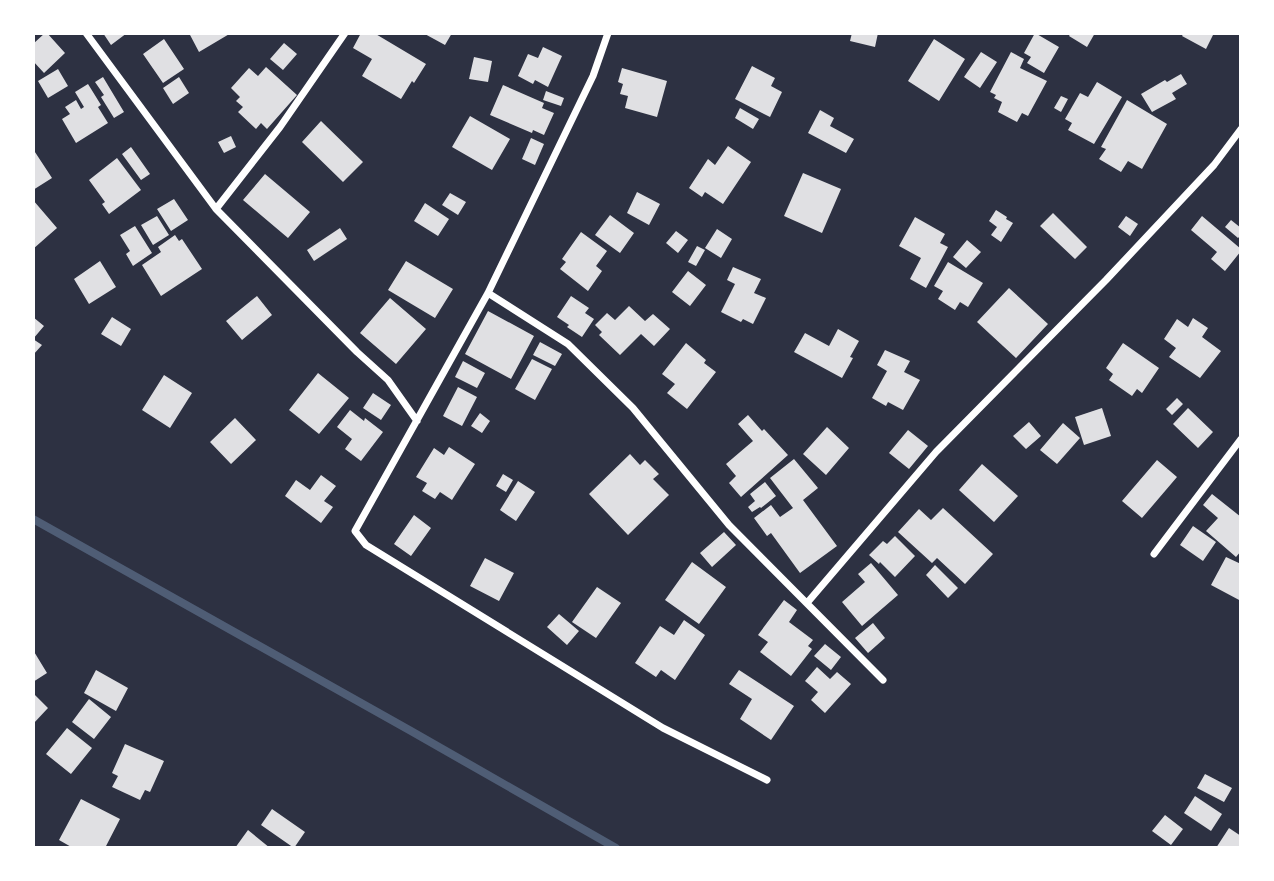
<svg xmlns="http://www.w3.org/2000/svg" width="1274" height="881" font-family="'Golos Text',sans-serif">
<style>
.lines{fill:none;stroke-linecap:round;stroke-linejoin:round}
.stream{stroke:#4f5d75;stroke-width:8}
.building{fill:#e0e0e3}
.minor{stroke:#fff;stroke-width:7}
</style>
<rect width="100%" height="100%" fill="#2d3142"/>
<g class="lines">
<path class="stream" d="M33,519L411,731L616,848"/>
</g>
<path class="building" d="M45,33H47L65,53L44,73L33,61V44Z
M103,33H127L111,45Z
M189,33H231L199,52Z
M361,33H374L426,64L414,83L412,81L401,99L362,76L372,59L353,48Z
M423,33H452L445,45Z
M852,33H878L875,47L850,41Z
M1035,33L1059,47L1044,73L1027,63L1031,57L1024,53Z
M1071,33H1095L1087,47L1069,36Z
M1184,33H1214L1206,49L1182,36Z
M164,39L184,69L163,83L143,54Z
M934,39L965,59L939,101L908,81Z
M284,43L297,54L283,70L270,59Z
M543,47L562,56L548,87L535,80L533,84L518,76L528,54L538,58Z
M981,52L997,62L980,88L964,77Z
M1011,52L1024,59L1020,68L1047,81L1028,116L1022,113L1017,122L998,112L1002,102L994,98L996,95L990,92Z
M474,57L492,61L488,82L469,79Z
M752,66L775,78L771,86L782,92L770,117L735,99Z
M266,67L297,95L267,129L261,123L256,129L238,112L243,107L236,101L240,97L231,88L249,68L258,76Z
M622,68L667,81L657,117L625,108L628,96L620,94L623,84L618,82Z
M58,69L68,86L48,98L38,81Z
M1181,74L1187,84L1172,93L1176,99L1152,112L1141,94L1165,80L1167,82Z
M103,77L124,112L114,118L101,97L104,95L95,82Z
M179,77L189,93L173,104L163,88Z
M1097,82L1122,97L1094,144L1068,130L1072,123L1065,119L1080,93L1088,97Z
M88,84L101,105L98,107L108,123L76,143L62,119L70,114L65,107L76,100L81,109L84,107L75,92Z
M503,85L544,103L542,108L554,113L544,135L533,130L532,133L490,115Z
M546,91L564,98L561,106L543,100Z
M1061,96L1068,99L1061,112L1054,108Z
M1127,100L1167,124L1142,169L1128,161L1121,172L1099,159L1106,149L1101,147Z
M740,108L759,119L753,129L735,118Z
M820,110L834,118L830,126L854,139L846,153L808,133Z
M470,116L510,139L492,170L452,147Z
M321,121L363,162L343,182L302,142Z
M231,136L236,147L224,153L218,142Z
M531,138L544,144L535,165L522,159Z
M728,146L751,162L723,204L705,192L702,197L689,188L708,159L715,165Z
M131,147L150,174L141,180L122,154Z
M33,149L52,178L33,190Z
M117,158L141,190L109,214L102,204L105,202L89,180Z
M803,173L841,189L822,233L784,216Z
M265,174L310,212L288,238L243,200Z
M637,192L660,204L649,225L627,213Z
M450,193L466,202L458,215L442,205Z
M174,199L188,220L171,231L157,209Z
M33,200L57,228L33,249Z
M425,203L449,219L438,236L414,221Z
M996,210L1007,217L1006,219L1013,223L1001,242L991,235L997,227L989,221Z
M1053,213L1087,247L1075,259L1040,226Z
M610,215L634,233L620,253L595,235Z
M157,216L169,235L153,245L141,225Z
M1126,216L1138,224L1130,236L1118,227Z
M1202,216L1241,249V251L1225,271L1211,259L1217,252L1191,230Z
M915,217L945,234L940,243L948,247L926,288L910,279L921,258L899,246Z
M1231,220L1241,228V235L1238,238L1225,227Z
M135,226L152,253L133,266L126,254L130,251L120,235Z
M340,228L347,239L314,261L307,250Z
M717,229L732,239L721,258L705,248Z
M676,231L688,240L678,253L666,243Z
M581,232L607,251L596,266L602,271L588,291L560,269L566,262L562,259Z
M175,235L179,241L182,239L202,269L161,296L142,265L161,252L158,247Z
M967,240L981,252L966,268L953,257Z
M697,246L705,250L696,266L688,262Z
M100,261L116,287L89,304L74,279Z
M406,261L453,289L435,318L388,290Z
M948,262L983,283L968,307L960,302L955,310L938,299L943,291L934,286Z
M733,267L761,279L754,293L766,298L753,324L743,319L741,322L721,312L735,284L727,280Z
M688,271L706,285L690,306L672,292Z
M1009,288L1048,324L1016,358L977,322Z
M257,296L272,315L242,340L226,321Z
M571,296L589,308L585,313L594,319L582,337L567,327L569,325L557,317Z
M390,298L426,329L396,364L360,333Z
M629,306L645,321L653,314L670,329L654,346L641,334L620,355L599,335L602,332L595,325L607,313L615,320Z
M488,311L534,336L511,379L465,354Z
M33,317L44,326L33,339L42,345L33,355Z
M112,317L131,329L121,346L101,334Z
M1193,318L1208,328L1202,337L1221,351L1200,378L1169,357L1176,348L1164,339L1177,319L1188,327Z
M838,329L859,341L850,357L853,358L842,378L794,352L805,333L829,346Z
M540,342L562,354L555,366L533,355Z
M686,343L706,360L704,363L716,372L687,409L667,393L675,384L662,374Z
M1123,343L1159,368L1142,393L1137,389L1132,396L1109,380L1113,374L1106,368Z
M885,350L910,361L904,372L920,380L903,410L888,402L886,406L872,398L887,371L877,365Z
M532,359L552,369L535,400L515,389Z
M463,361L485,373L477,388L455,377Z
M318,373L349,398L319,434L289,410Z
M164,375L192,393L170,428L142,410Z
M458,387L477,397L462,426L443,416Z
M373,393L391,405L381,420L363,408Z
M1177,398L1183,404L1172,415L1166,409Z
M1102,408L1111,436L1084,445L1075,417Z
M1188,408L1213,432L1198,448L1173,424Z
M350,410L364,421L365,418L383,432L361,461L345,449L352,439L337,427Z
M480,413L490,421L482,433L471,426Z
M748,415L762,431L764,429L788,455L741,497L729,483L736,476L726,464L753,441L738,424Z
M235,418L256,440L231,464L210,442Z
M1029,422L1041,436L1026,449L1013,436Z
M1063,423L1080,438L1057,464L1040,450Z
M827,427L849,448L826,475L803,454Z
M908,430L928,446L909,469L889,453Z
M449,447L475,464L452,500L440,492L435,499L422,491L427,483L416,477L434,448L444,455Z
M630,454L640,465L645,460L659,474L653,479L669,495L628,535L589,494Z
M794,459L818,488L803,500L837,546L800,573L771,533L767,536L754,518L771,505L780,517L793,508L770,478Z
M1157,460L1177,477L1142,518L1122,501Z
M982,464L1018,496L994,522L959,490Z
M503,474L513,480L506,492L496,486Z
M321,475L336,486L324,501L333,507L321,523L285,496L296,480L310,490Z
M518,481L535,492L516,521L500,510Z
M765,482L776,496L761,508L760,507L752,512L748,507L755,501L750,494Z
M1212,494L1241,517V551L1236,557L1206,531L1218,518L1203,505Z
M943,508L993,554L965,584L937,558L932,563L898,532L919,509L931,520Z
M414,515L431,528L411,556L394,544Z
M1193,526L1216,542L1203,561L1180,545Z
M724,532L736,545L712,567L700,553Z
M895,536L915,556L895,577L880,562L879,564L869,555L883,541L887,544Z
M1226,557L1241,564V601L1211,585Z
M485,558L514,573L499,601L470,586Z
M692,562L726,587L699,624L665,600Z
M871,563L898,595L862,626L842,602L865,582L858,574Z
M935,565L958,588L948,598L926,575Z
M597,587L621,603L596,638L572,622Z
M784,600L797,610L789,622L813,640L808,646L812,649L791,676L760,652L768,642L758,635Z
M559,614L579,631L567,645L547,627Z
M684,620L705,635L675,680L661,670L656,677L635,663L660,626L674,635Z
M873,623L885,638L868,653L855,638Z
M825,644L841,657L831,670L814,656Z
M33,650L47,673L33,682Z
M817,667L830,679L837,672L851,684L825,713L811,700L818,692L805,681Z
M96,670L128,688L116,711L84,693Z
M739,670L794,706L771,740L740,719L752,699L729,684Z
M33,693L48,708L33,724Z
M89,699L111,717L94,739L72,722Z
M67,728L92,748L71,774L46,754Z
M125,744L164,761L150,792L145,790L140,800L112,787L118,776L112,773Z
M1205,774L1232,788L1224,802L1197,788Z
M1195,796L1222,814L1211,831L1184,813Z
M81,799L120,819L105,848H73L59,840Z
M272,809L305,832L294,848L261,825Z
M1165,815L1183,829L1171,845L1152,831Z
M1229,828L1241,836V845L1239,848H1216Z
M248,830L270,848H235Z"/>
<g class="lines">
<path class="minor" d="M86,33L216,209L357,352L388,380L417,421
M608,33L593,76L488,293L355,531L366,545L663,728L767,780
M216,209L280,127L345,33
M488,293L568,344L633,408L729,525L883,680
M1154,554L1241,439
M807,603L936,452L1106,280L1214,165L1241,129"/>
</g>
<rect width="1274" height="881" fill="none" stroke="#ffffff" stroke-width="70"/>
</svg>
